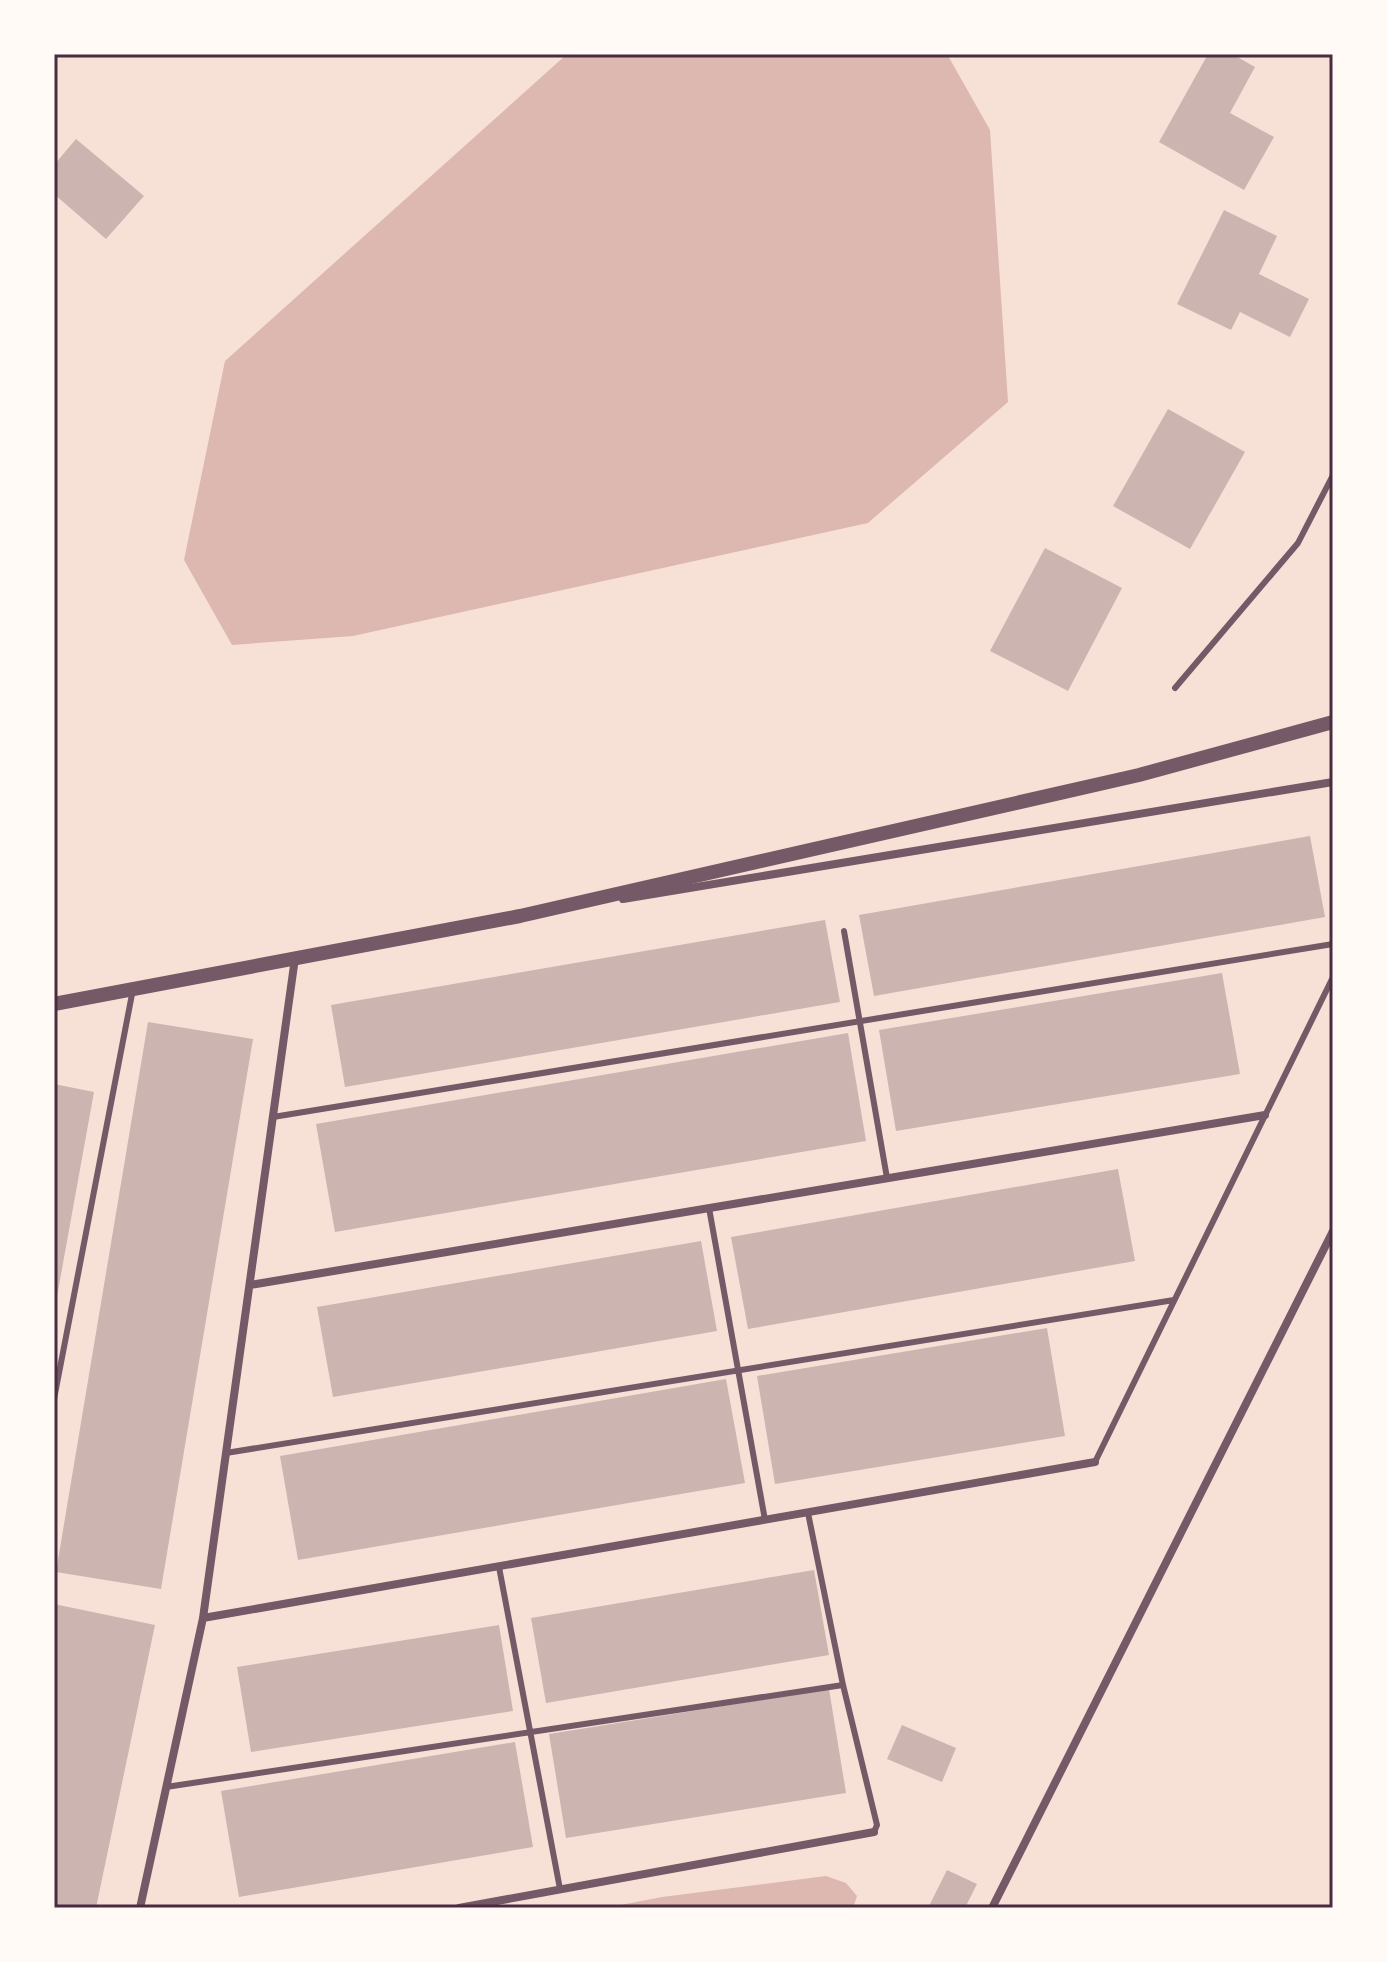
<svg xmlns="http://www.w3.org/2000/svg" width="1387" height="1962" font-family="'Golos Text',sans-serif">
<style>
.water{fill:#dcb8b0}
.building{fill:#ccb4b1}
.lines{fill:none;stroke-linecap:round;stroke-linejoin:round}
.service{stroke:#755966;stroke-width:6}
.minor{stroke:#755966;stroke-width:8}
.tertiary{stroke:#755966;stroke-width:14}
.neatline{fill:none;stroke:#4a2c40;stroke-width:3}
</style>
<rect width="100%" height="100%" fill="#f7e1d7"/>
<path class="water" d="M567,54H947L990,130L1008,402L868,523L353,636L232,645L184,560L225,361Z
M826,1876L846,1883L857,1896L853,1908H605L662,1897Z"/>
<path class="building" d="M1208,54H1232L1255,67L1230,113L1274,137L1244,190L1159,142Z
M76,139L144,196L106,239L54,194V165Z
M1224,210L1277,236L1259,274L1309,299L1290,337L1240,312L1231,330L1177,304Z
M1168,409L1245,452L1190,549L1113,506Z
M1045,548L1122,588L1068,691L990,651Z
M1310,836L1325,917L874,996L859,915Z
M825,920L840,1002L345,1087L331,1005Z
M1222,973L1240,1074L896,1131L879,1030Z
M148,1022L253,1039L161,1589L56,1572Z
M848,1033L866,1141L335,1232L316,1124Z
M54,1084L94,1092L56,1302H54Z
M1118,1169L1135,1261L748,1329L731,1237Z
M701,1241L717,1331L333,1397L317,1307Z
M1047,1328L1065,1436L775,1484L757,1376Z
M726,1379L745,1483L298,1560L280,1456Z
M814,1570L829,1655L546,1703L531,1618Z
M54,1604L155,1625L96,1908H54Z
M499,1625L513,1711L251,1752L237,1667Z
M829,1689L846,1793L566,1838L549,1734Z
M902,1725L956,1748L942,1782L887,1759Z
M515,1742L533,1847L239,1897L221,1791Z
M947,1870L977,1884L965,1908H928Z"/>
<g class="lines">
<path class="service" d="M1175,688L1298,543L1333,475
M844,931L887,1178
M273,1117L1333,944
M709,1208L765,1520
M54,1399L133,989
M226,1453L1174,1300
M1095,1462L1333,977
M808,1513L843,1685L877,1825L874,1832
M499,1567L560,1889
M166,1787L843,1685"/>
<path class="minor" d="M623,899L1333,782
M250,1285L1265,1115
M203,1618L1095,1462
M140,1908L203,1618L295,958
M459,1908L874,1832
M992,1908L1333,1231"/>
<path class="tertiary" d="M54,1004L520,916L1139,775L1333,722"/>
</g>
<rect width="1387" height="1962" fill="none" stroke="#fffaf5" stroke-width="112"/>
<rect x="56" y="56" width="1275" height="1850" class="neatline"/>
</svg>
